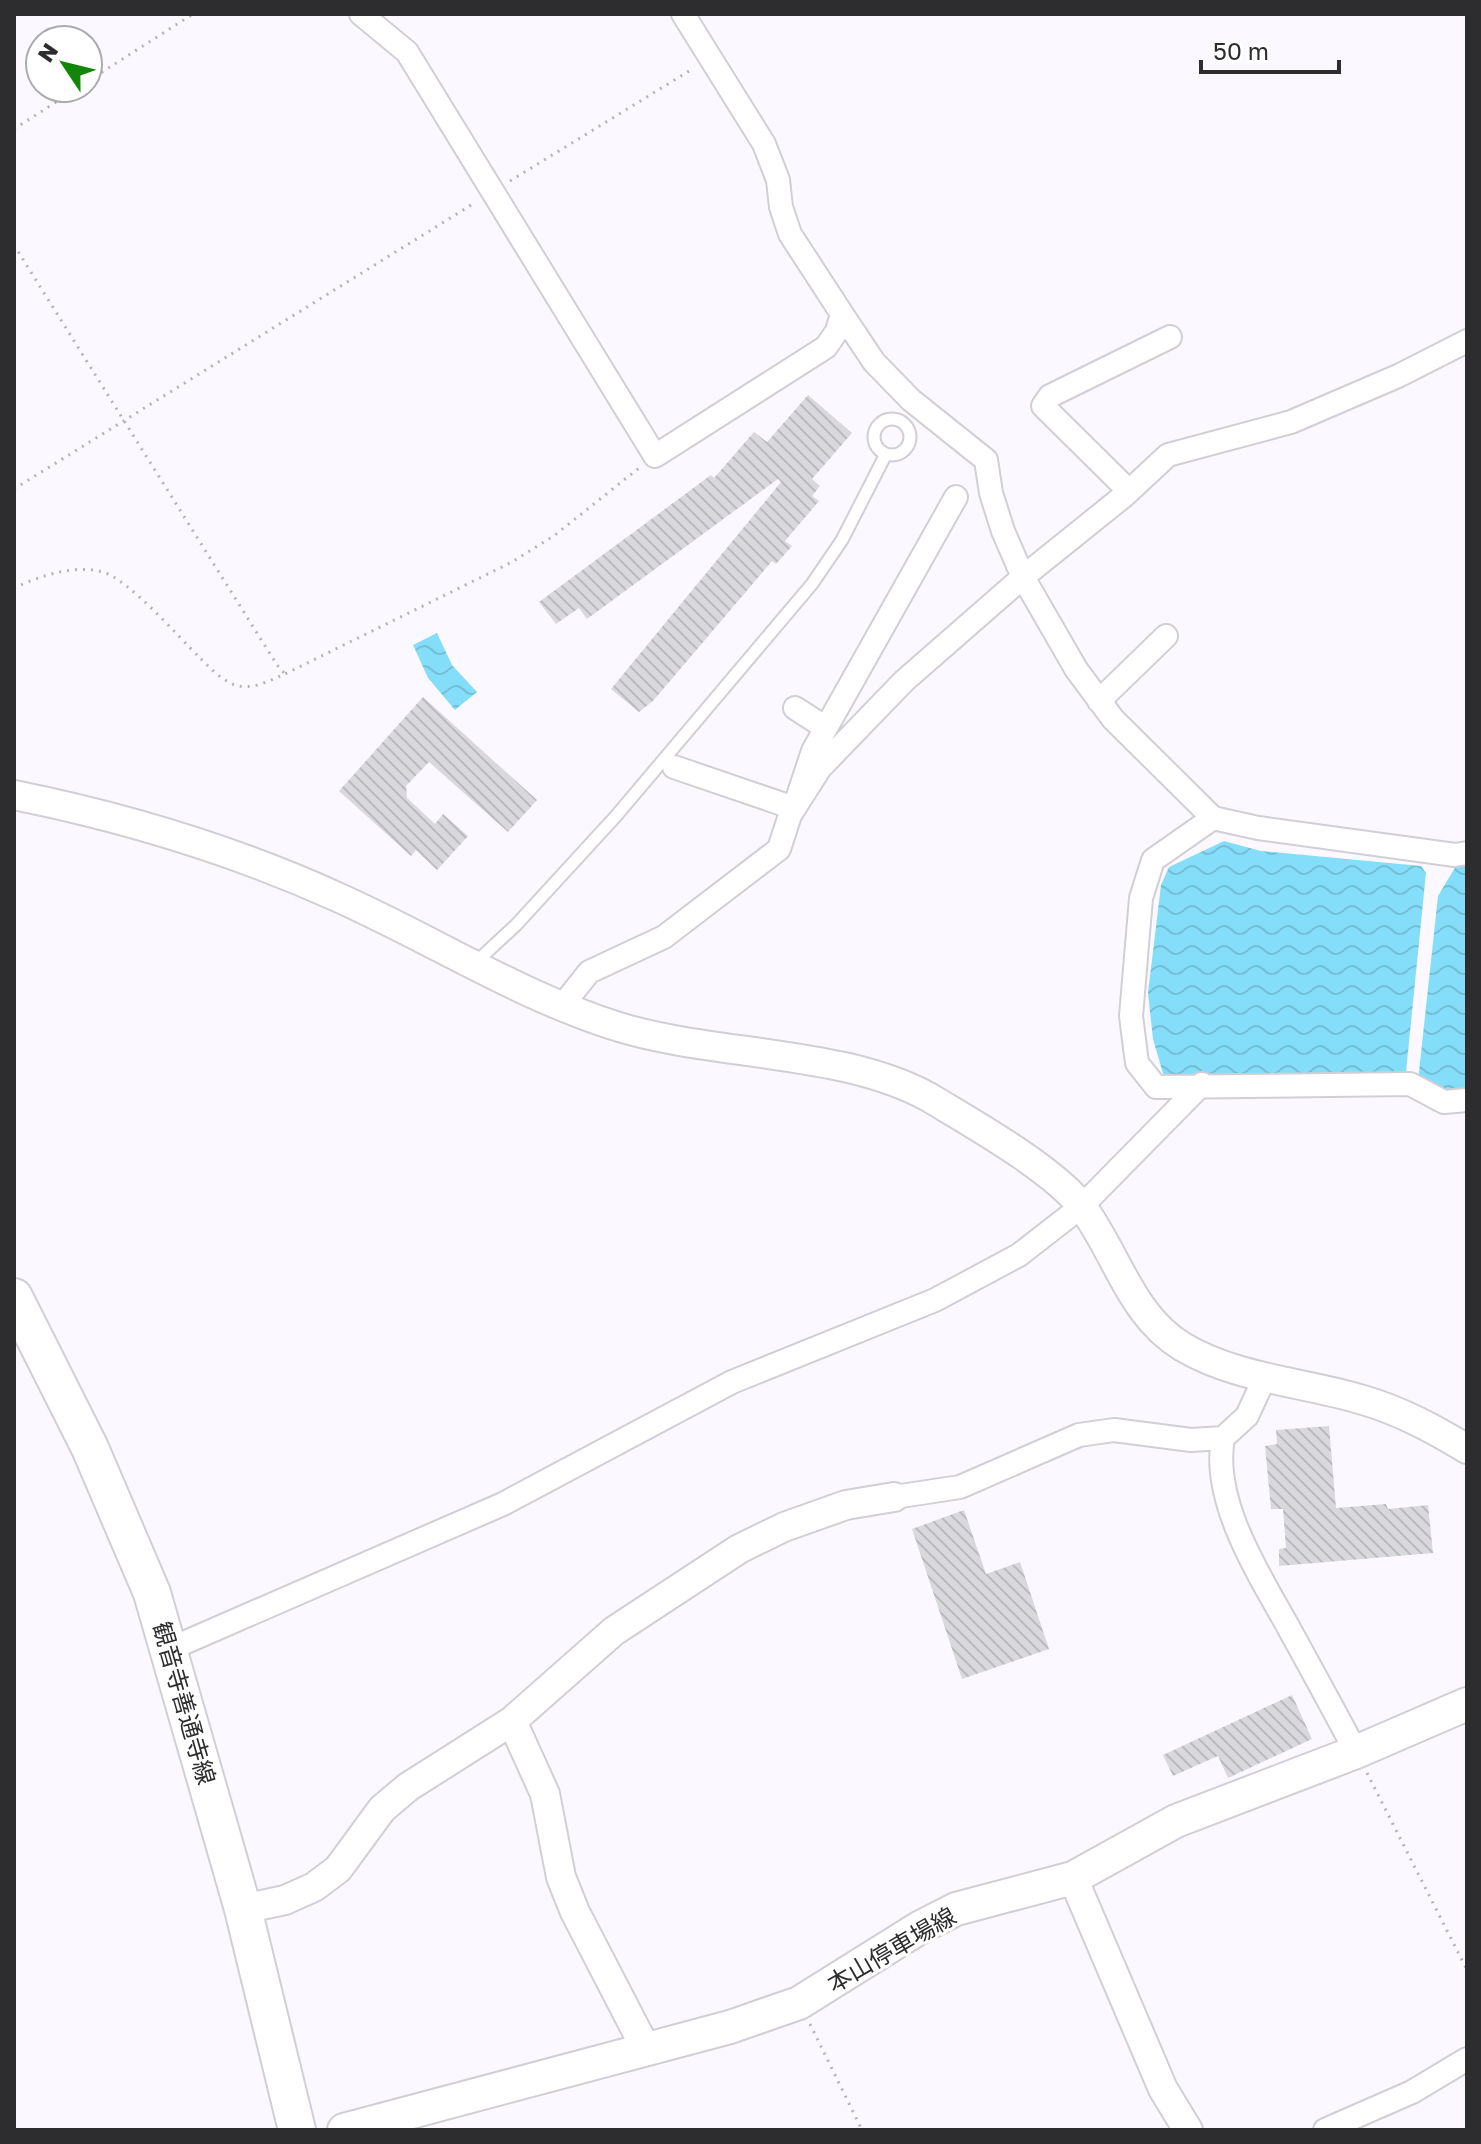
<svg xmlns="http://www.w3.org/2000/svg" width="1481" height="2144" font-family="'Golos Text','Noto Sans JP',sans-serif">
<style>
.water{fill:url(#water-waves)}
.building{fill:url(#building-back-hatch)}
.lines{fill:none;stroke-linecap:round;stroke-linejoin:round}
.service-casing{stroke:#d1cfd5;stroke-width:15}
.minor-casing{stroke:#d1cfd5;stroke-width:26}
.tertiary-casing{stroke:#d1cfd5;stroke-width:32}
.secondary-casing{stroke:#d1cfd5;stroke-width:36}
.primary-casing{stroke:#d1cfd5;stroke-width:40}
.path{stroke:#b5b3b8;stroke-width:3;stroke-dasharray:2 6;stroke-linecap:butt}
.service{stroke:#fff;stroke-width:11}
.minor{stroke:#fff;stroke-width:22}
.tertiary{stroke:#fff;stroke-width:28}
.secondary{stroke:#fff;stroke-width:32}
.primary{stroke:#fff;stroke-width:36}
.labels{text-anchor:middle;dominant-baseline:central;stroke-width:6;stroke-linejoin:round;paint-order:stroke}
.street-label{font-size:24px;fill:#2d2c2e;stroke:#fff}
</style>
<defs>
<pattern id="water-waves" width="16" height="10" patternUnits="userSpaceOnUse" patternTransform="scale(2)"><rect width="16" height="10" fill="#84def9"/><path d="M0 5q4-4 8 0t8 0" fill="none" stroke="#72bfd6"/></pattern>
<pattern id="building-back-hatch" width="6" height="6" patternUnits="userSpaceOnUse" patternTransform="scale(2)"><rect width="6" height="6" fill="#d9d8dd"/><path d="M-1 5l2 2M0 0l6 6M5-1l2 2" fill="none" stroke="#bbbabe"/></pattern>
</defs>
<rect width="100%" height="100%" fill="#fbf9ff"/>
<path class="water" d="M437,633L452,665L477,692L455,710L428,678L413,645Z
M1224,841L1261,851L1421,866L1426,873L1406,1072L1399,1080L1164,1077L1153,1039L1148,993L1161,885L1169,867Z
M1467,864V1093L1444,1094L1418,1081L1438,896L1456,866Z"/>
<path class="building" d="M808,395L852,433L812,479L820,486L812,496L819,501L785,541L792,546L776,564L772,561L653,701L639,712L611,689L781,482L778,479L587,619L579,608L556,624L539,602L711,475L714,478L754,432L767,442Z
M423,697L537,800L508,832L429,762L406,786L407,798L435,824L443,814L468,836L437,870L416,850L411,856L339,791Z
M1329,1426L1336,1508L1386,1504L1388,1509L1428,1505L1433,1553L1279,1566V1549L1286,1548L1283,1509H1271L1265,1446L1277,1444L1276,1430Z
M964,1510L986,1574L1020,1562L1049,1649L962,1679L912,1529Z
M1292,1695L1312,1739L1228,1778L1218,1756L1173,1776L1163,1755Z"/>
<g class="lines">
<g class="service-casing">
<path id="service" d="M874 437a18 18 0 1 1 36 0a18 18 0 1 1-36 0Z
M474,964L516,925L616,816L812,584L842,540L886,454"/>
</g>
<g class="minor-casing">
<path id="minor" d="M361,14L407,52L655,456L826,347L837,331L842,314
M683,14L764,144L778,180L781,207L790,234L842,314L874,362L911,400L986,460L991,493L1003,531L1023,577L1076,669L1113,719L1213,818L1258,828L1455,855L1467,853
M1129,491L1043,406L1050,396L1170,337
M1099,701L1166,636
M795,708L826,728
M674,767L794,808L813,751L956,497
M1213,818L1153,860L1141,898L1131,1016L1137,1063L1156,1087L1410,1084L1444,1102L1467,1100
M562,1006L589,972L664,937L779,849L790,815L820,768L904,681L1023,577L1125,495L1168,455L1291,422L1398,376L1467,341
M1223,1438C1211,1503 1261,1577 1291,1632C1313,1672 1335,1712 1356,1752
M894,1497L960,1487L1079,1435L1114,1430L1191,1440L1223,1438L1247,1416L1265,1377
M170,1649L503,1504L732,1382L935,1300L1019,1255L1082,1206L1202,1084
M1325,2130L1412,2092L1467,2059"/>
</g>
<g class="tertiary-casing">
<path id="tertiary" d="M14,795C123,817 233,850 335,896C430,938 519,996 619,1027C716,1057 851,1049 937,1102C977,1126 1057,1172 1083,1208C1117,1254 1131,1316 1183,1347C1237,1379 1304,1382 1363,1400C1401,1411 1434,1429 1467,1449
M512,1721L545,1794L561,1877L575,1912L646,2049
M1073,1878L1163,2089L1188,2130
M243,1909L285,1900L314,1887L338,1869L382,1809L408,1787L512,1721L614,1631L739,1549L784,1527L846,1505L894,1497"/>
</g>
<g class="secondary-casing">
<path id="secondary" d="M344,2130L730,2027L799,2003L919,1928L956,1909L1073,1878L1176,1821L1356,1752L1467,1704"/>
</g>
<g class="primary-casing">
<path id="primary" d="M14,1297L90,1448L152,1593L243,1909L297,2130"/>
</g>
<path class="path" d="M88,81L193,14
M14,129L78,88
M510,181L694,68
M14,245L277,665L285,674
M14,489L476,202
M14,588C40,576 74,564 103,572C129,580 178,636 199,657C210,668 224,683 239,686C255,689 271,680 285,674L512,562L555,535L639,468
M1367,1773L1467,1970
M810,2024L862,2130"/>
<use href="#service" class="service"/>
<use href="#minor" class="minor"/>
<use href="#tertiary" class="tertiary"/>
<use href="#secondary" class="secondary"/>
<use href="#primary" class="primary"/>
</g>
<g class="labels">
<g class="street-label">
<text transform="translate(185 1703) rotate(74)">観音寺善通寺線</text>
<text transform="translate(891 1949) rotate(-30)">本山停車場線</text>
</g>
</g>
<rect width="1481" height="2144" fill="none" stroke="#2d2c2e" stroke-width="32"/>
<g transform="translate(64 64) rotate(305)"><circle r="38" fill="#ffffff" stroke="#ababab" stroke-width="2"/>
<path d="M0-6L14 30L0 20L-14 30Z" fill="#118707"/>
<text y="-12" font-size="22" font-weight="bold" text-anchor="middle" fill="#2d2c2e">N</text>
</g>
<path d="M1201 60v12h138v-12" fill="none" stroke="#2d2c2e" stroke-width="4"/>
<text x="1213" y="60" font-size="24" fill="#2d2c2e" stroke="#ffffff" stroke-width="6" paint-order="stroke">50 m</text>
</svg>
